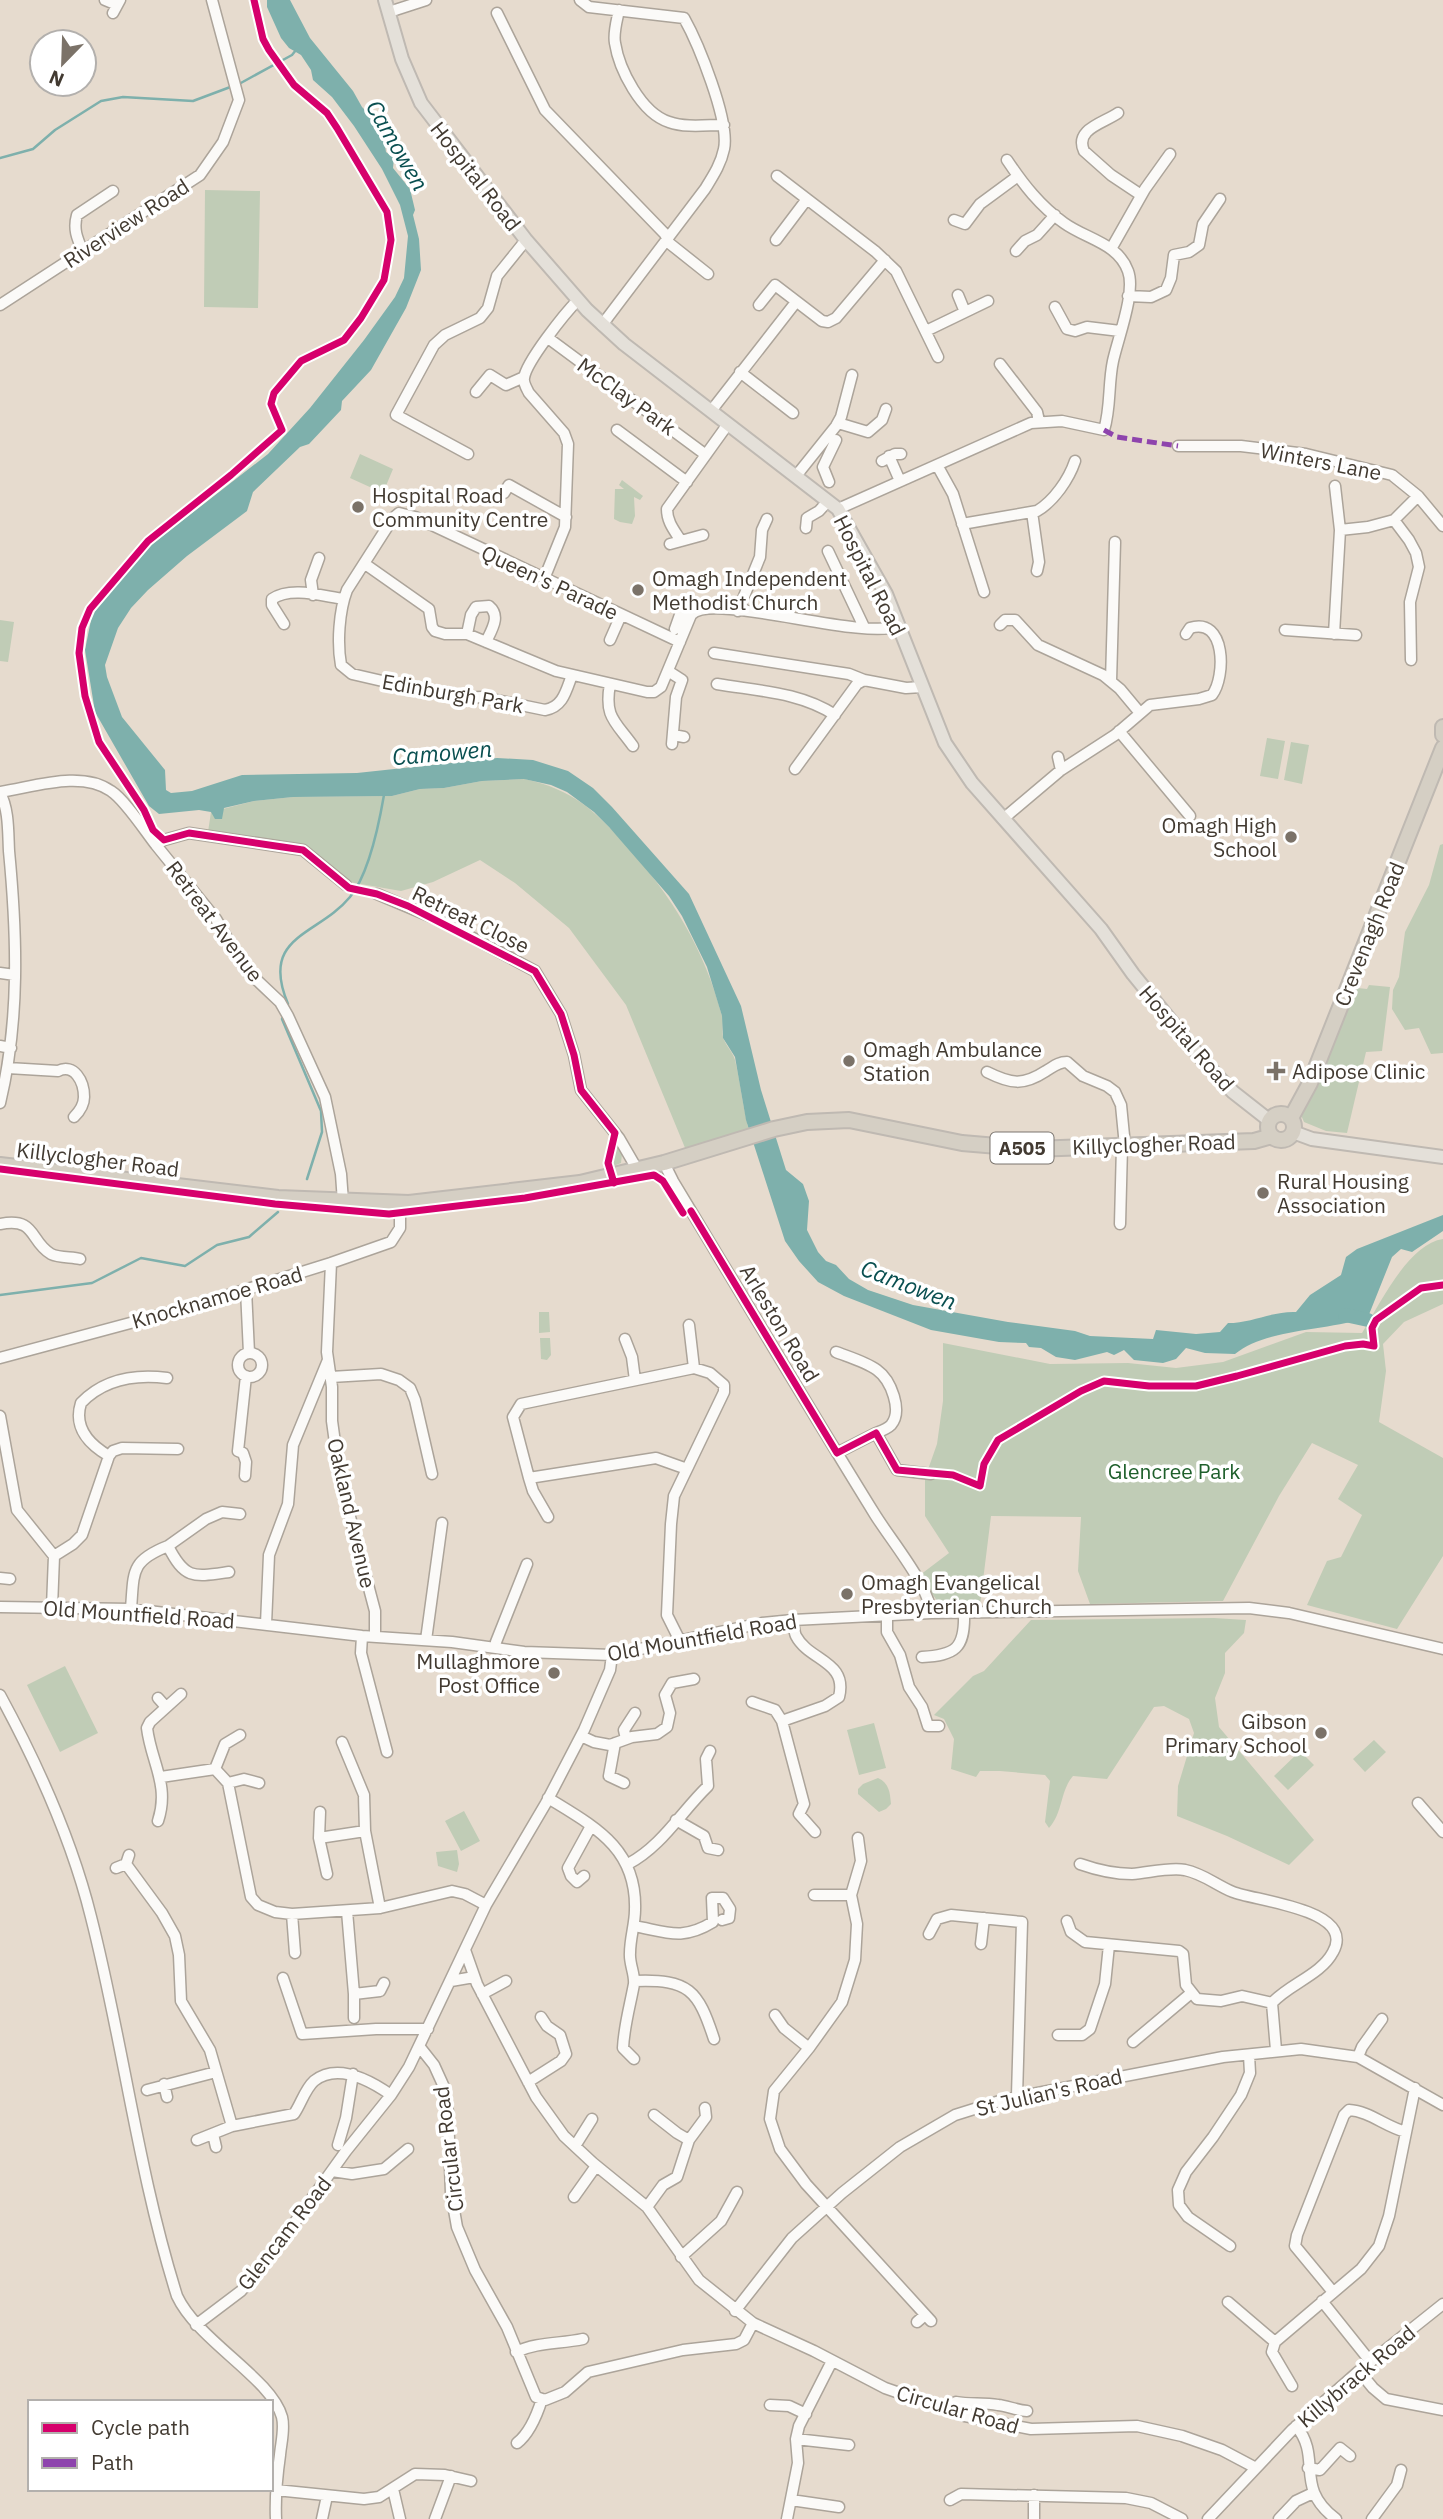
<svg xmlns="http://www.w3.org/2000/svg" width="1443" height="2519" font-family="'IBM Plex Sans',sans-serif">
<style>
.green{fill:#c0ccb6}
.water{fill:#7eb0ac}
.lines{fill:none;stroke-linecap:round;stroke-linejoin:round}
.stream{stroke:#7eb0ac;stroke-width:2.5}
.river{stroke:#7eb0ac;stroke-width:14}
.minor-casing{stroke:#aca49a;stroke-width:13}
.major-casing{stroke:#bfb9b2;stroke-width:16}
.highway-casing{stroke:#bfb9b2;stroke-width:18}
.minor{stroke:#fbfaf8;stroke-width:10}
.major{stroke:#e4e0d9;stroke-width:12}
.highway{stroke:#d5cfc4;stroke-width:14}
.quiet{stroke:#8e44ad;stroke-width:5;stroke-dasharray:10 5;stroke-linecap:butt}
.cycleway-casing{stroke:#fff;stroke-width:11}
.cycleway{stroke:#d6006c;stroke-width:7}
.poi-dot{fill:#7b7268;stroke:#fff;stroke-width:2.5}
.labels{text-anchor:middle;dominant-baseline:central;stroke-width:7;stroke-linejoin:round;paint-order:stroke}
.shield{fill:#fff;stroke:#7b756f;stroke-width:2}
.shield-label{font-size:19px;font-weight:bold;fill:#423a31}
.street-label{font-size:21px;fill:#423a31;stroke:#fff}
.poi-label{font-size:21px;fill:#423a31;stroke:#fff;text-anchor:start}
.park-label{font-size:21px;fill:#1e5f2b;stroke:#fff}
.water-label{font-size:23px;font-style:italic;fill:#094f50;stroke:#fff}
</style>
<rect width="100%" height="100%" fill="#e6dbce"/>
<path class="green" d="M205,190L260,191L258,308L204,307Z
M360,454L393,469L383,493L350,478Z
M622,480L643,496L640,500L634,497L635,516L632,524L620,522L614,519L615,489H624L619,485Z
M0,620L14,622L8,662L0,661Z
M1267,738L1285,741L1278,779L1260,776Z
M1291,742L1309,745L1302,784L1284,780Z
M525,779C573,790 593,809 625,844C672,896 704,948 722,1016C724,1023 721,1030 723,1037C725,1045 733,1052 735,1060C741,1085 743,1110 750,1134L688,1155L626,1005L569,928L515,883L480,860L433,882L401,891L349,882L317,856L208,832L211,812L254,801L293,797L392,796L420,789L444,788L482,781Z
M1443,844V1053L1431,1054L1419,1028L1405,1030L1392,1009L1393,990L1399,977L1405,932L1429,885L1440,845Z
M1369,985L1390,987L1382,1051L1366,1052L1347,1133L1326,1131L1304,1122L1301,1115L1310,1100L1351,995L1358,988L1367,989Z
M615,1138L622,1154L621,1163L611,1167V1152Z
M1443,1239V1304L1404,1322L1383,1344L1386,1371L1379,1422L1443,1458V1556L1397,1629L1307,1605L1327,1561L1341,1557L1362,1515L1338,1499L1358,1465L1312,1443L1279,1496L1223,1601L1090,1604L1078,1571L1081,1517L991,1516L980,1605L939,1604L920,1575L949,1553L925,1516V1478L937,1444L943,1401V1343L1050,1364L1128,1363L1176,1368L1223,1362L1306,1332L1362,1333C1380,1304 1408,1244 1443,1239Z
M539,1312H549L550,1332L539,1333Z
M540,1338H550L551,1355L547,1360L541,1359Z
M1214,1618L1246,1620L1244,1633L1225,1653V1673L1215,1698L1219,1727L1314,1840L1289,1865L1227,1836L1177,1816L1178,1786L1194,1733L1189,1719L1164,1706L1154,1707L1107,1779L1073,1776C1060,1791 1063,1813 1049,1828L1045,1822L1050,1781L1045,1775L1000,1771H980L976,1777L951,1769L954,1739L944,1719L934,1715L973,1676L984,1671L1031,1620Z
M65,1666L98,1733L60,1752L27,1685Z
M874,1723L886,1768L859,1775L847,1730Z
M1374,1740L1386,1752L1365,1772L1353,1759Z
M1300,1751L1314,1765L1288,1790L1274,1776Z
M878,1778C889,1783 890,1792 891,1804L886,1809L879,1812L858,1794V1789L863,1784Z
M464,1811L480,1841L461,1851L445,1821Z
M457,1850L459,1864L457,1872L438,1866L436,1852Z"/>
<path class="water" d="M267,0H290L310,38L353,91L362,107L375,120L384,139L386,152L394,158L393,168L410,189L415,210L413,215L419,239L421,270L406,308L371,370L342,401L341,410L309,444L300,447L253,492L247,511L187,556L148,590L131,608L118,628L105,665L107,677L122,717L165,770L166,790L171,793L192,791L242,775L357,773L497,758L533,760L568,771L593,788L612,807L689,894L741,1006L761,1090L786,1170L803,1184L809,1201L807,1230L818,1252L826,1261L836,1265L849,1279L868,1290L913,1305L1008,1322L1075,1331L1090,1336L1153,1339L1156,1330L1196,1334L1220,1332L1228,1323C1252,1323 1272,1311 1296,1312L1310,1295L1341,1275L1346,1257L1357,1249L1443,1215V1231L1412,1252L1401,1249L1392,1257L1368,1317C1330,1331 1266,1328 1235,1354L1205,1353L1186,1348L1176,1359L1163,1363L1134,1360L1124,1350L1114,1355L1107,1352L1075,1360L1056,1357L1041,1348L1029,1347L1026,1343L999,1342L931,1330L844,1296L818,1282L799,1261L785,1241L754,1145L746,1120L735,1057L723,1038L722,1016L707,967L682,916L669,896L609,827L594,812L567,792L551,785L524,779L482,781L444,788L420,789L392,796L293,797L254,801L224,808L222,819H215L211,812L199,810L159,814L149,806L95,712L85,650L92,615L130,566L151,545L268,454L310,408L364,340L395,297L404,278L408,236L400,205L382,169L354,126L332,97L313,80L311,70L301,55L289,48L281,38L267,7Z"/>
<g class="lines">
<path class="stream" d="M239,84L292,55L296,50
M0,158L33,149L55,130L101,101L123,97L193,101L233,86
M286,1008L288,1004C259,935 318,936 350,897C369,874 379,824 384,795
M284,1014L282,1019L321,1111L322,1132L307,1179
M0,1295L92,1283L141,1258L185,1266L217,1245L249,1237L278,1212"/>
<path class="river" d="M1345,1315L1368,1320"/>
<g class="minor-casing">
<path id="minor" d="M105,0L117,5
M580,0L589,7L684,18C698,43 730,121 724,149C721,164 713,176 705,189L602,325
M619,10C617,20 613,33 615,43C619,69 641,113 669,122C686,128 706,125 724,125
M389,12L426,0
M113,13L120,0
M497,13L545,110L665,234L669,243L708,274
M1118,113C1104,123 1074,129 1084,151L1111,175L1141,195
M777,176L876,252L896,271L938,357
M954,220L965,224L980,204L1018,176
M776,240L807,199
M1111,249L1145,189L1170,154
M1016,251L1025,241L1037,235L1055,215
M83,252C77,238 73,229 77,215L113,191
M958,295L965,312
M1128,296L1151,297L1166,290L1171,278L1174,255L1189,252L1199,245L1203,224L1220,199
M0,305L200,175L223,142L239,100L212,0
M759,305L775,285L822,321L828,322L836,318L885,260
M1055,307L1067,329L1075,331L1087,327L1120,331
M926,331L988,301
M548,338L706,455
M1000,364L1037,412L1039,421
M740,372L793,413
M476,392L490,375L506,385L524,377
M711,411L796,302
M838,423L868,432L882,420L886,409
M617,430L687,482
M1178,446H1241L1306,454L1392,475L1418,496L1443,526
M468,454L396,415L434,345L445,335L480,318L488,308L497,276L526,240
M889,456L900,481
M882,461L895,454H901
M937,465L953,494L984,592
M796,476L836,426L841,417L852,375
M829,482L823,467L836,440
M504,493L509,485L566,517
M838,509L1031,423L1062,421L1104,430C1111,408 1108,384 1113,361C1118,338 1136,292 1128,271C1118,243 1086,239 1064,223C1040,206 1023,184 1007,160
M1032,512L1039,562L1037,571
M1394,520L1409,540L1416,553L1419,567L1410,602L1411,660
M962,524L1037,511C1054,501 1069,479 1075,461
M806,528L807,518L819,511L828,501
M1340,530L1368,527L1394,520L1418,496
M681,541C674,530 667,522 667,509L728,424
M670,544L703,535
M828,551L864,627
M365,564L429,609L432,627L435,631L445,634H467L556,671L647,692H654L661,687L691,615C712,591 860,641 899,626
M544,579L565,527L568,444L564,433L529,393C527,389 523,383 524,378C526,362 565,313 578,300
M313,595L311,580L319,558
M738,611L760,557L762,530L767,519
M284,624L272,605V599C291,586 322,596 344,599
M1000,625L1005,620H1015L1038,645L1103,675L1120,689L1140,713
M675,629L681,612L691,615
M1285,630L1356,635
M467,634L471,615L476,607L489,606C501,616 492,629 486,642
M1334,634L1340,530L1335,486
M610,640L621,615
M714,653L849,674L864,680
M668,671L682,680L676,697L672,744
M572,675C566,691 563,707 545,710L482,697L456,698L352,674L341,665C337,643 339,611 347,590L393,518L399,513L415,517L680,642
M1111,681L1115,542
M610,684C604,717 615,721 633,746
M717,684C758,691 800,692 835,715
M1119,731L1190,816
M673,735L684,737
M1058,757L1061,770
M795,769L857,684L864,680L906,688L922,687
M0,792C34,787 81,770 111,791C125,800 145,831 156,845
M0,793C9,809 8,832 9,851C17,935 20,1020 0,1103
M1003,819L1061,770L1115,735L1150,705L1199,699L1212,695C1226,677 1226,616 1190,628L1186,634
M377,894L441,921L535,971L561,1014L574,1055L581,1090L619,1138L637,1169
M0,973L15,975
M0,1046L11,1048
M8,1068L58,1071C74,1063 84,1081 84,1097C84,1104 79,1112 74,1117
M987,1072C1011,1084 1023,1086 1046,1071C1053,1067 1058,1062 1067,1062L1083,1076L1107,1086L1115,1092L1121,1105L1125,1146
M664,1163L673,1181C740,1292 806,1403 874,1513C889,1538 929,1585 931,1613
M343,1202L341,1174L325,1097L288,1016L280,1002L245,969L216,919L156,845L164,840L189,833L303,850L346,885
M0,1224C37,1217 29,1241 51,1254C59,1258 72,1257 80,1259
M1120,1224L1122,1146
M331,1263L327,1352L332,1387V1421L340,1479L375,1611V1637
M246,1290L249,1353
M689,1325L694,1368
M625,1339L632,1357L635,1380
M836,1352C849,1357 866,1362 877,1370C891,1380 903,1411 891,1425C887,1429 881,1431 876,1433
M238 1365a12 12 0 1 1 24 0a12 12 0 1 1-24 0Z
M0,1358L190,1307L331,1263L391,1242L400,1228V1202
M331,1377L381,1374L399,1380L410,1388L415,1400L432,1474
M0,1416L17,1510L54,1556
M837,1453L876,1433L897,1470L931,1474
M109,1456C90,1445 73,1428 81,1403C104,1379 135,1374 167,1378
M245,1476L246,1462L243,1453L238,1451L246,1376
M529,1478L533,1491L548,1517
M168,1546L206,1519L222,1512L240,1514
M0,1578L10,1579
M0,1607L131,1609L362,1636L452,1642L524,1652L612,1655L762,1623L793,1620L931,1613L1249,1608L1289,1613L1443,1649
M52,1607L54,1556L73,1544L82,1535L109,1456L113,1451L122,1448L178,1449
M131,1609C134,1572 130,1561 168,1546C185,1580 194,1577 229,1572
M887,1616V1632L900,1655L909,1687L922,1707L928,1726H939
M266,1624L269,1555L288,1504L293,1445L328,1360
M362,1636L361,1653L387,1752
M679,1639L667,1615L671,1524L674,1496L724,1392V1385L710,1373L694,1368L521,1404L513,1417L529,1478L656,1458L687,1469
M426,1640L442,1523
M495,1648L496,1642L527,1564
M922,1657C955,1655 965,1649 964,1614
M0,1695C38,1765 72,1840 91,1917C123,2042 138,2172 177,2296C198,2341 271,2378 282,2417C285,2429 281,2443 280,2455C277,2476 275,2497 276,2519
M158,1698L166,1707
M752,1702L775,1710L782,1721L804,1804L799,1814L815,1832
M782,1721L825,1706L839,1697C848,1661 809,1661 796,1636C794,1632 794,1625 793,1620
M581,1736L594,1742L610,1745L632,1737L657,1734L667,1727L670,1713L665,1695L672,1683L694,1679
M626,1739L624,1730L635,1713
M342,1742L364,1795L365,1831L380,1908
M615,1743L609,1776L624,1783
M215,1769L225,1744L240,1735
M161,1777L215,1769L228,1783L251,1897L258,1905L275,1912L292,1914L380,1908L452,1891L465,1894L486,1905
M228,1783L244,1779L259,1783
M548,1798C595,1827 637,1848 635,1910C635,1924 630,1938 630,1953C629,1963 635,1974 634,1984C630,2006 624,2026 623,2048L634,2059
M1418,1803L1443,1832
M320,1812L319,1838L327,1874
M676,1820L704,1836L708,1848L718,1850
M158,1821C170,1785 151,1762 147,1728L150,1722L181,1694
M319,1838L365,1831
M858,1838L861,1861L851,1895L857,1924L855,1960L842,2002L809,2048L774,2091L770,2119L780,2149L806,2184L931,2321
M129,1855L126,1864L162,1913L175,1936L179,1955L181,2001L210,2050L232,2126
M628,1864C662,1846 681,1812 708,1786L706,1759L710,1751
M1080,1864C1097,1870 1113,1874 1132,1874C1148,1873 1169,1867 1185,1870C1204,1874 1216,1885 1233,1892C1255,1901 1357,1909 1333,1952C1321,1975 1289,1984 1272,2003L1276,2050
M116,1868L126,1864
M584,1876L577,1882L571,1876L568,1868L591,1826
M814,1895H851
M347,1911L354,1994V2018
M292,1914L295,1953
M1067,1921L1071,1932L1085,1942L1179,1951L1183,1954L1186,1985L1197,1999L1221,2001L1242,1996L1272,2003
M634,1926C667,1932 682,1941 713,1922L712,1898H723L730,1909L729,1918L722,1920
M929,1934L937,1919L951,1915L1022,1922L1017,2096
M981,1944L984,1918
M465,1950L477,1984L536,2097L564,2136L593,2163L647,2207L699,2280L753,2323L814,2351L885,2388L965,2416L1031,2429L1137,2426L1182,2436L1222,2450L1256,2468
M283,1978L302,2034L376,2029H428
M451,1981L474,1977
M635,1981C689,1979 698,1990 714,2039
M354,1994L380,1991L384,1983
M482,1994L506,1981
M775,2015L784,2028L809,2048
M1058,2035H1082L1090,2029L1105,1984L1109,1945
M1133,2042L1190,1994
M419,2046L434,2065L444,2087L448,2112L451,2193L457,2227L475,2270L507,2327L536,2397L545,2400L565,2392L588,2372L683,2350L736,2344L744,2340L753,2323
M1358,2057L1362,2047L1382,2019
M528,2082L561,2061L566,2054L560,2035L547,2026L541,2017
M164,2084L167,2097
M147,2090L216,2072
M654,2115L677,2133L689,2140
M213,2134L216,2147
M197,2140L232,2126L294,2114C301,2104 305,2089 314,2081C338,2062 371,2081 391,2095
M338,2145L346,2118L353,2074
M575,2146L592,2119
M332,2171L352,2174L384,2169L408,2149
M574,2197L596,2166
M647,2207L663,2185L677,2177L689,2140L706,2117L705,2108
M1230,2246L1188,2217L1179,2205L1178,2190L1186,2172L1213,2137L1241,2095L1250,2073L1249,2055
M681,2257L721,2221L737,2192
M1333,2292L1295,2246L1297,2235L1344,2115L1349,2110C1369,2111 1386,2127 1406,2132
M1322,2301L1370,2361
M1228,2302L1275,2342
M735,2311L792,2238L842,2193L900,2147L955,2115L1006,2099L1223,2057L1301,2049L1358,2057L1443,2105
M917,2322L925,2315
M196,2325L241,2291L267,2261L346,2151L391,2095L409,2067L486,1905L546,1803L584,1730L610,1670L612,1655
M1275,2342L1361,2269L1379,2246L1389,2216L1415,2088
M1275,2342L1272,2352L1292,2386
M516,2352C537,2342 560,2344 583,2339
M1359,2371L1373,2388L1386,2399L1443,2410
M956,2402C970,2405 983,2402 998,2405C1007,2406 1016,2410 1027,2411
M770,2405L789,2406L806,2414
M1296,2426C1323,2458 1293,2487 1336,2519
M796,2439L849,2445
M517,2443C530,2433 537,2415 542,2399
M1308,2468L1320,2470L1340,2448L1350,2456
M393,2489L400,2519
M276,2490L364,2499L379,2497L415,2474L445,2475L471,2481
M791,2500L839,2507
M950,2500L961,2494L1126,2498L1151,2503L1182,2519
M322,2519L327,2496
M435,2519L451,2476
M787,2519L798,2463L796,2439L799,2426L832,2361
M1034,2519V2495
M1208,2519L1292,2430L1359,2371L1443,2304
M1279,2519L1296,2501L1313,2493
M1372,2519L1397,2485L1401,2470"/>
</g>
<g class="major-casing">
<path id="major" d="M385,0L402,59L421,103L526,240L587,310L624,344L838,509L886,594L945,743L972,783L1101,929L1133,974L1206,1064L1233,1092L1270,1121
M1293,1132L1312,1139L1443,1157"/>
</g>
<g class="highway-casing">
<path id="highway" d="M1443,727V735
M1268 1127a13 13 0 1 1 26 0a13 13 0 1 1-26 0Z
M1291,1118L1310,1083L1443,748
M0,1165L278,1198L409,1203L580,1183L664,1163L774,1129L807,1122L849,1120L962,1143L1033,1149L1254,1141L1272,1136"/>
</g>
<use href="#minor" class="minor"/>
<use href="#major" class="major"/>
<use href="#highway" class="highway"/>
<path class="quiet" d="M1104,430L1117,437L1178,446"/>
<g class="cycleway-casing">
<path id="cycleway" d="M254,0L263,39L269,50L294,85L327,113L337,128L387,212L391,240L384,280L361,318L344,340L301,361L274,393L271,404L282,430L231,475L148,541L90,609L82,628L79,653L85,696L99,742L144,810L153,830L164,840L189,833L303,850L349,888L377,894L408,906L535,971L561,1014L574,1055L581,1090L615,1133L608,1163L614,1183
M0,1169L275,1204L389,1214L525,1198L654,1175L663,1181L683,1213
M691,1211L837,1453L876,1433L897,1470L953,1475L980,1486L984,1464L998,1440L1081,1391L1104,1381L1149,1386H1196L1237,1376L1345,1346L1363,1344L1374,1346L1372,1328L1376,1320L1421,1288L1443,1285"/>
</g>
<use href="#cycleway" class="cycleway"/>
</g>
<g class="poi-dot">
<circle cx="358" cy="507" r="7"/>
<circle cx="638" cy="590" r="7"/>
<circle cx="1291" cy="837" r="7"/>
<circle cx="849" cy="1061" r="7"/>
<path d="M1272.5 1060.5h7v7h7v7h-7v7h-7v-7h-7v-7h7z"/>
<circle cx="1263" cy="1193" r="7"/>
<circle cx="847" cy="1594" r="7"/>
<circle cx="554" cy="1673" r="7"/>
<circle cx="1321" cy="1733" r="7"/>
</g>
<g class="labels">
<rect class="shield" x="990.5" y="1132.5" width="63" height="31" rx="5"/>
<g class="shield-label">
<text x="1022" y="1148">A505</text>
</g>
<g class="street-label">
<text transform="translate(476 176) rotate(52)">Hospital Road</text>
<text transform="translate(126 223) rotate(-33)">Riverview Road</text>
<text transform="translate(627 396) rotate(36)">McClay Park</text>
<text transform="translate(1321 461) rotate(11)">Winters Lane</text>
<text transform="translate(870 575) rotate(63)">Hospital Road</text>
<text transform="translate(550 582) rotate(25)">Queen's Parade</text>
<text transform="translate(453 693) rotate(10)">Edinburgh Park</text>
<text transform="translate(471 919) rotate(26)">Retreat Close</text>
<text transform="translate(215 921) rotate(53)">Retreat Avenue</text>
<text transform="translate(1369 934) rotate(-68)">Crevenagh Road</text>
<text transform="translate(1187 1038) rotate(49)">Hospital Road</text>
<text transform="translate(1154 1144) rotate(-2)">Killyclogher Road</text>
<text transform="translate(98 1159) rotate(7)">Killyclogher Road</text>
<text transform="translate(217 1297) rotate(-16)">Knocknamoe Road</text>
<text transform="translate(780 1323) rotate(59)">Arleston Road</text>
<text transform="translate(352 1513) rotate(77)">Oakland Avenue</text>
<text transform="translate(139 1614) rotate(4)">Old Mountfield Road</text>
<text transform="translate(702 1637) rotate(-10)">Old Mountfield Road</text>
<text transform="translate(1049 2092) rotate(-13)">St Julian's Road</text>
<text transform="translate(448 2149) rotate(-97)">Circular Road</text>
<text transform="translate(284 2233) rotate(-52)">Glencam Road</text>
<text transform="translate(1356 2376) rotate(-40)">Killybrack Road</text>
<text transform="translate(958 2409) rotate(16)">Circular Road</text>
</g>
<g class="poi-label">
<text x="372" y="495">Hospital Road<tspan x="372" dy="24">Community Centre</tspan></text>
<text x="652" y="578">Omagh Independent<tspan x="652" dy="24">Methodist Church</tspan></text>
<text x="1277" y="825" text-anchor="end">Omagh High<tspan x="1277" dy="24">School</tspan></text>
<text x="863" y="1049">Omagh Ambulance<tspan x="863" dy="24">Station</tspan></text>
<text x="1292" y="1071">Adipose Clinic</text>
<text x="1277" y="1181">Rural Housing<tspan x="1277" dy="24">Association</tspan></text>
<text x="861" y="1582">Omagh Evangelical<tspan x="861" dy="24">Presbyterian Church</tspan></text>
<text x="540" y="1661" text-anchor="end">Mullaghmore<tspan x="540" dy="24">Post Office</tspan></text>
<text x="1307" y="1721" text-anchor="end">Gibson<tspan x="1307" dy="24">Primary School</tspan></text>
</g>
<g class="park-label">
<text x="1174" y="1471">Glencree Park</text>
</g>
<g class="water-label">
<text transform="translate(398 145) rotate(60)">Camowen</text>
<text transform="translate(442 752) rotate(-5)">Camowen</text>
<text transform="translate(909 1284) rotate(21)">Camowen</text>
</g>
</g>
<rect x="28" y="2400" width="245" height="91" fill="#ffffff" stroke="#b3b0ad" stroke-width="2"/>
<rect x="42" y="2423" width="35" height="10" fill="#d6006c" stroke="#b3b0ad" stroke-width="2"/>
<text x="91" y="2435" font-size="21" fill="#423a31">Cycle path</text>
<rect x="42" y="2458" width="35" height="10" fill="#8e44ad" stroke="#b3b0ad" stroke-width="2"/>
<text x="91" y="2470" font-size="21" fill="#423a31">Path</text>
<g transform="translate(63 63) rotate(203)"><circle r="33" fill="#ffffff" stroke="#b3b0ad" stroke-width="2"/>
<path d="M0-5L12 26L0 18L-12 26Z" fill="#7b7268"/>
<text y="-10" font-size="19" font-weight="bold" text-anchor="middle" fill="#423a31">N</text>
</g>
</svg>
